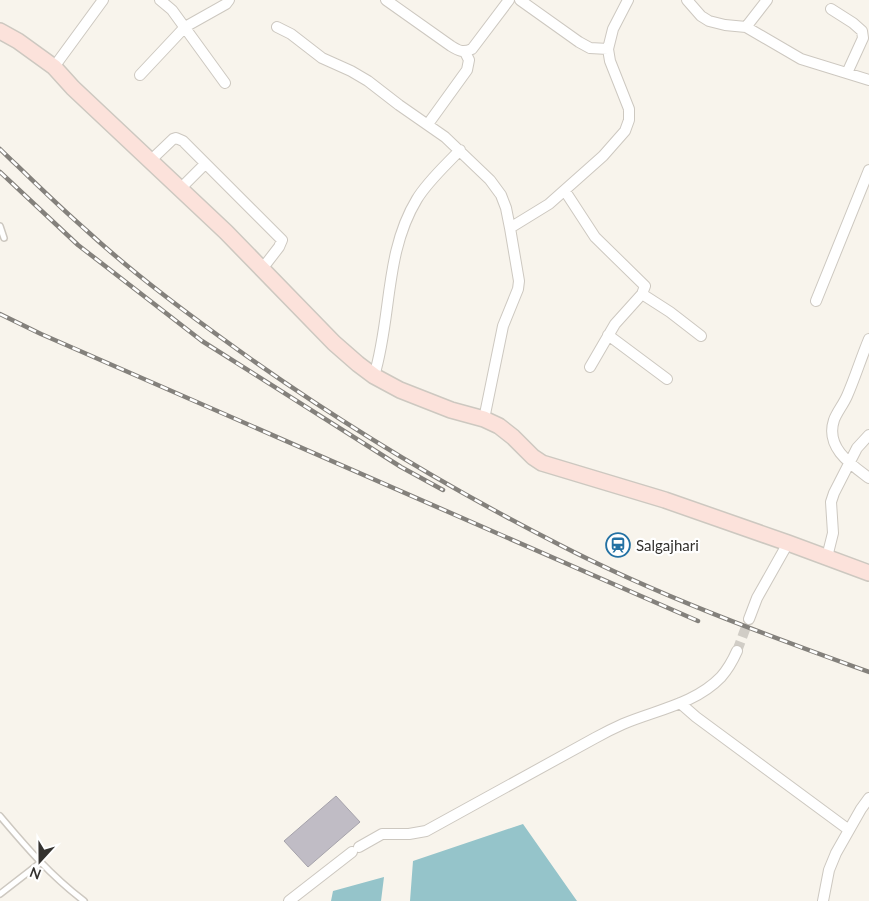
<svg xmlns="http://www.w3.org/2000/svg" width="869" height="901" font-family="Lato,sans-serif">
<style>
.water{fill:#95c4ca}
.building{fill:#c0bcc5;stroke:#a6a3ab}
.lines{fill:none;stroke-linecap:round;stroke-linejoin:round}
.street-tunnel{stroke:#d1cdc6;stroke-width:10;stroke-dasharray:10 5;stroke-linecap:butt}
.lane-casing{stroke:#cdc8c0;stroke-width:8}
.street-casing{stroke:#cdc8c0;stroke-width:12}
.secondary-casing{stroke:#cdc8c0;stroke-width:18}
.lane{stroke:#fff;stroke-width:5}
.street{stroke:#fff;stroke-width:10}
.secondary{stroke:#fce2db;stroke-width:15}
.rail-casing{stroke:#84817c;stroke-width:4.5}
.rail{stroke:#fff;stroke-width:2.5;stroke-dasharray:8;stroke-linecap:butt}
.labels{text-anchor:middle;dominant-baseline:central;stroke-width:4.5;stroke-linejoin:round;paint-order:stroke}
.poi-label{font-size:15px;fill:#34322f;stroke:#fff;text-anchor:start}
</style>
<rect width="100%" height="100%" fill="#f8f4ec"/>
<path class="water" d="M523,824L577,901H410L413,861Z
M384,877L381,901H331L333,891Z"/>
<path class="building" d="M336,796L360,822L308,867L284,841Z"/>
<g class="lines">
<path class="street-tunnel" d="M737,651L749,619"/>
<g class="lane-casing">
<path id="lane" d="M0,226L4,238
M0,816C27,848 50,875 84,901
M0,894L40,863"/>
</g>
<g class="street-casing">
<path id="street" d="M160,0L172,10L225,83
M386,0L451,46C459,51 463,53 472,49L509,0
M520,0L579,42L590,48L608,49
M687,0L701,16L709,21L725,25L746,27L801,59L869,80
M831,9L853,23L862,31L863,38L847,73
M277,27L291,34L322,58L351,71L368,81L399,105L445,137L490,180L501,195L506,208L510,228
M746,27L767,0
M54,67L103,0
M140,75L185,27L226,4L229,0
M428,124L467,70L469,60L465,52
M150,161L173,139L176,138L183,141L282,240L279,247L262,269
M180,189L205,164
M565,191L595,237L645,286L642,294L615,324L590,367
M642,294L670,312L701,336
M816,301L869,170
M608,335L667,379
M869,339C861,358 855,378 847,396C843,405 837,412 834,420C825,447 850,464 869,478
M374,376C392,318 384,253 417,199C428,181 445,166 460,150
M484,419L503,326L518,289L519,281L510,228L549,204L603,156L625,131L629,120V109L610,61L608,49L613,29L628,0
M827,557L833,533L831,502L834,493L857,448L869,435
M749,619L757,598L788,543
M680,703L696,717L849,830
M359,847L382,834H409L426,831L595,738C604,733 614,728 623,724C656,710 695,704 721,677C728,669 733,660 737,651
M289,901L352,852
M823,901L829,870L836,853L861,809L869,798"/>
</g>
<g class="secondary-casing">
<path id="secondary" d="M0,31L18,41L54,67L73,88L226,232L334,343L358,364L374,376L400,390L451,410L484,419L499,426L513,437L533,457L542,463L665,500L788,543L869,573"/>
</g>
<use href="#lane" class="lane"/>
<use href="#street" class="street"/>
<use href="#secondary" class="secondary"/>
<g class="rail-casing">
<path id="rail" d="M0,149C28,176 56,204 86,230C136,276 192,317 248,357C347,427 452,490 560,545C659,596 764,634 869,672
M0,172L78,245L202,341L401,467L443,490
M0,314L41,334L698,621"/>
</g>
<use href="#rail" class="rail"/>
</g>
<defs>
<g id="station-ring" transform="scale(1.25)"><circle r="9.5" fill="#fff" stroke="#2371a3" stroke-width="1.5"/><path d="M-3-6H3Q5-6 5-4V2Q5 4 3 4L4.5 6H3L1.5 4h-3L-3 6H-4.5L-3 4Q-5 4-5 2V-4Q-5-6-3-6ZM-3.5-4v3h7v-3ZM-3.5 1v1.5H-2V1ZM2 1v1.5H3.5V1Z" fill="#2371a3"/></g>
</defs>
<g fill-rule="evenodd">
<use href="#station-ring" x="618" y="545"/>
</g>
<g class="labels">
<g class="poi-label">
<text x="636" y="545">Salgajhari</text>
</g>
</g>
<g transform="translate(40 861) rotate(201)" stroke="#ffffff" stroke-width="4" paint-order="stroke">
<path d="M0-4L9 19L0 12L-9 19Z" fill="#34322f"/>
<text y="-8" font-size="14" font-weight="bold" text-anchor="middle" fill="#34322f">N</text>
</g>
</svg>
